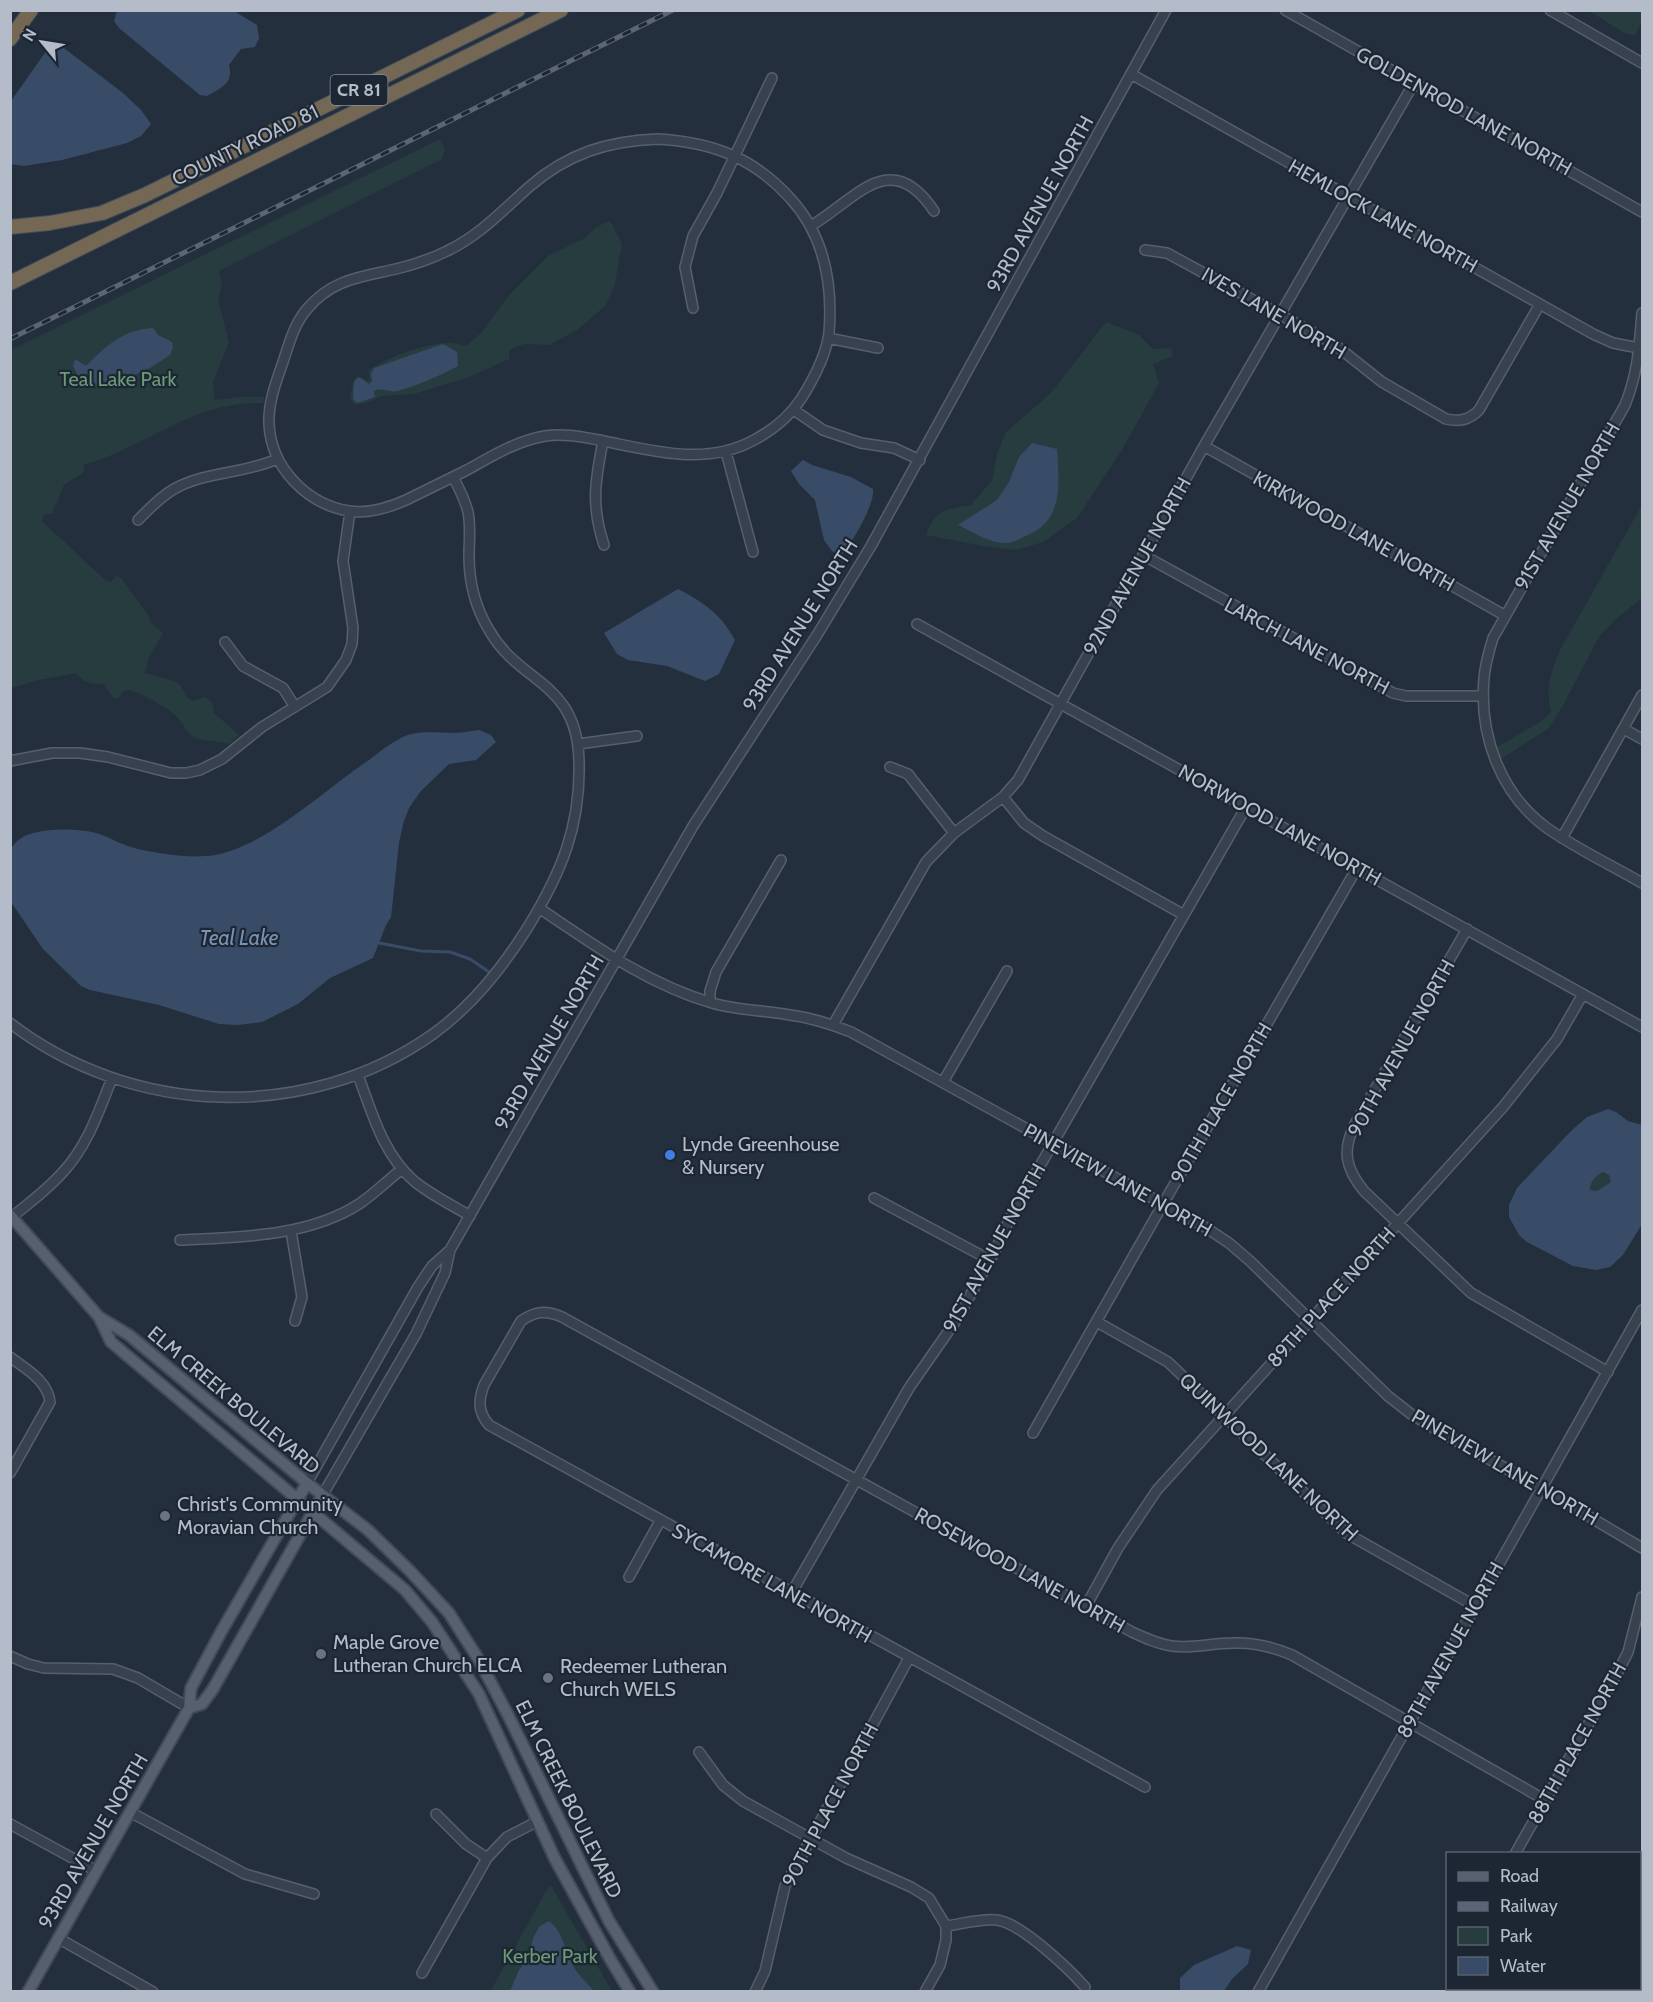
<svg xmlns="http://www.w3.org/2000/svg" width="1653" height="2002" font-family="Cabin,sans-serif">
<style>
.green{fill:#263c3f}
.water{fill:#394c67;fill-rule:evenodd}
.lines{fill:none;stroke-linecap:round;stroke-linejoin:round}
.stream{stroke:#394c67;stroke-width:3}
.minor-casing{stroke:#565f6c;stroke-width:12}
.major-casing{stroke:#414a57;stroke-width:14}
.highway-casing{stroke:#434c59;stroke-width:16}
.minor{stroke:#38414e;stroke-width:9}
.major{stroke:#56606e;stroke-width:10}
.highway{stroke:#746855;stroke-width:14}
.rail-casing{stroke:#5a6575;stroke-width:5}
.rail{stroke:#1d2633;stroke-width:3;stroke-dasharray:9;stroke-linecap:butt}
.shop-dot{fill:#3f7fe0;stroke:#1d2633;stroke-width:2}
.worship-dot{fill:#6b7280;stroke:#1d2633;stroke-width:2}
.labels{text-anchor:middle;dominant-baseline:central;stroke-width:4.5;stroke-linejoin:round;paint-order:stroke}
.shield{fill:#1d2633;stroke:#878f9c;stroke-width:1.5}
.shield-label{font-size:18px;font-weight:bold;fill:#b4bcc9}
.street-label{font-size:20px;fill:#b4bcc9;stroke:#1d2633}
.park-label{font-size:20px;fill:#6b9a76;stroke:#1d2633}
.poi-label{font-size:20px;fill:#b4bcc9;stroke:#1d2633;text-anchor:start}
.water-label{font-size:21px;font-style:italic;fill:#7c92b1;stroke:#1d2633}
</style>
<rect width="100%" height="100%" fill="#242f3e"/>
<path class="green" d="M1589,11H1642V21L1635,35L1626,34Z
M440,139L445,149L442,159L219,271L222,282L218,301L229,342L213,382L215,400L241,397H264L263,403C209,401 170,428 123,450C111,456 97,460 84,465V472L64,485L52,514H45L42,521L106,581L111,582L116,576L121,578L148,615L152,624L163,633L149,657L145,673C153,676 168,678 174,681C189,688 182,708 204,697L212,702L214,713L239,735L229,744C215,739 203,743 192,736C184,731 184,724 178,718C172,710 142,694 133,691C130,690 127,690 123,691L119,698L114,699L103,684C92,684 83,683 76,673L39,680L11,688V350Z
M610,221L622,244L615,284L606,305L577,330L549,345L524,344L509,350V359L469,377L414,394L381,396L364,404H354L350,398L353,381L357,376L369,381V370C388,357 423,344 447,343C453,342 460,345 466,346L481,333L509,295L548,256L585,238L596,227Z
M1106,322L1139,335L1153,349L1171,348L1173,356L1153,364L1159,383L1122,450L1077,518L1043,542L1016,550L983,546L926,535C935,509 947,509 971,505L992,480L997,454L1006,432L1051,393Z
M1642,505V598L1617,618L1599,637L1561,709L1549,728L1501,759L1497,747L1540,722L1551,712C1545,690 1551,671 1560,650Z
M1603,1172L1609,1175L1611,1182L1597,1191L1590,1190C1590,1181 1596,1176 1603,1172Z
M550,1884L612,1991L490,1992Z"/>
<path class="water" d="M117,11H234L257,25L259,38L255,47L241,49L229,65C234,83 221,88 207,96L200,95L119,28L114,21Z
M56,42L123,93L141,110L151,124L141,136L127,143L62,160L24,166L11,164V101L47,50L49,43Z
M153,328L158,335L172,342L173,347L170,355L150,368L138,373L125,382L113,386L103,385L84,387L73,366L75,359L86,366C107,345 123,330 153,328Z
M443,344L457,352L458,366C439,376 419,385 398,391C390,393 382,387 374,391L375,397L357,403L353,399L354,382L359,377L369,384L372,381L371,374L374,368Z
M1032,443L1057,449C1059,482 1064,520 1028,535C1021,538 1013,543 1006,543C989,543 973,532 958,525L997,500L1009,482L1019,457Z
M803,460L812,465L851,477L873,489C875,506 851,543 841,557L832,551L824,540L815,500L799,484L791,471Z
M678,589C704,603 720,613 735,640L719,674L705,681L667,666L628,660L617,654L604,633Z
M479,730L491,735L496,742L476,760L449,764L420,792L409,808L403,824L399,843L391,917L386,925L373,958L330,978L298,1004L262,1022L238,1025L219,1024L159,1005L90,990L81,986L43,949L11,902V849C13,846 16,841 20,839C36,827 77,828 96,833C110,837 123,846 138,849C161,854 191,859 215,855C268,845 324,790 369,760C379,752 391,743 403,737C420,730 434,733 452,733C461,733 470,731 479,730Z
M1608,1109L1616,1112L1628,1121L1642,1125V1224L1623,1255L1610,1267L1596,1270L1573,1266L1527,1242L1519,1235L1509,1217V1205L1517,1188L1572,1130L1587,1117ZM1603,1172L1609,1175L1611,1182L1597,1191L1590,1190C1590,1181 1596,1176 1603,1172Z
M549,1921C564,1932 565,1954 575,1969C580,1977 588,1984 594,1991H510L519,1970L527,1959L534,1936L540,1926Z
M1237,1946L1251,1950L1248,1964L1232,1979L1224,1991H1180V1978L1194,1965Z"/>
<g class="lines">
<path class="stream" d="M379,943L421,951L450,952L470,959L489,972"/>
<g class="minor-casing">
<path id="minor" d="M1285,10L1642,212
M1550,10L1642,63
M1131,74L1593,334L1613,343L1639,348
M658,139C712,142 754,158 790,198C824,235 833,284 829,333C826,356 813,380 801,399C789,417 773,430 754,440C705,467 650,450 599,440C582,437 563,433 545,436C516,441 492,456 467,470C447,480 426,490 406,500C388,508 368,514 349,511C306,504 271,467 269,424C268,403 276,382 283,362C289,344 294,324 307,309C332,279 361,277 396,269C413,265 431,259 447,251C479,236 503,210 529,187C568,153 608,141 658,139Z
M811,226C856,199 891,146 934,211
M1145,250L1167,253L1334,344L1382,382L1446,419C1460,422 1469,420 1479,410L1540,304
M693,308L685,267L693,236L717,193L772,78
M1642,313C1639,347 1638,373 1625,405L1493,638C1489,651 1485,665 1484,678C1479,735 1500,794 1547,828C1577,849 1611,865 1642,883
M828,338L878,348
M794,410L823,430L861,443L894,448L920,460
M603,441C595,481 591,506 604,545
M1204,446L1504,615
M726,452L753,552
M138,520C149,509 160,497 174,489C206,471 244,474 277,459
M1143,555L1393,693L1406,696H1483
M917,624L1642,1027
M225,642L243,666L283,688L295,707
M1624,729L1642,739
M578,744L637,736
M10,761L52,753H80L108,757L171,773H186L200,770L222,759L262,727L327,687L346,660L352,644L353,628L343,561L350,511
M890,767L908,774L954,833
M1003,797L1024,823L1043,836L1184,915
M1562,838L1642,695
M539,908C594,945 647,984 712,1003C735,1010 760,1010 784,1014C808,1017 829,1023 851,1032L1205,1227L1229,1243L1250,1261L1388,1396L1411,1414L1435,1429L1541,1488L1642,1548
M1467,929L1355,1124C1342,1150 1345,1168 1364,1191L1471,1293L1608,1372
M710,1002V991L716,972L781,860
M10,1023C132,1117 308,1123 433,1034C472,1006 503,967 528,927C561,873 581,826 579,761C577,680 520,685 489,630C475,607 469,583 469,556C469,542 471,527 468,512C465,500 459,488 453,477
M833,1025L926,862L954,833L1003,797L1018,780L1204,446L1414,83
M358,1075C372,1113 383,1154 414,1181C431,1195 452,1205 470,1216
M943,1082L1007,971
M874,1198L990,1260
M12,1217C29,1203 47,1190 62,1173C87,1147 99,1111 112,1078
M291,1231L302,1297L295,1321
M180,1240C239,1237 308,1237 359,1204C374,1194 388,1180 402,1169
M1097,1322L1168,1362L1346,1533L1475,1606
M10,1357C26,1369 48,1381 50,1402L10,1473
M1033,1433L1163,1204L1357,868
M307,1483L418,1287L432,1266L450,1250
M322,1496L416,1334L445,1273L450,1250L693,826L817,635L871,546L1166,10
M629,1577L660,1521
M792,1592L909,1388L957,1319L996,1249L1010,1218L1246,807
M1086,1606L1118,1548L1157,1490L1503,1107L1557,1039L1583,994
M10,1656L28,1664L44,1668L113,1669L138,1678L189,1708
M699,1752L723,1785L743,1801L846,1858L911,1887L929,1898L946,1926V1940L940,1965L925,1992
M1145,1787L489,1425C478,1412 478,1401 484,1385L521,1321C535,1311 546,1310 562,1317L1132,1632C1145,1638 1158,1644 1172,1646C1192,1649 1212,1643 1233,1643C1254,1642 1273,1647 1292,1655L1545,1800
M130,1812L245,1874L314,1894
M436,1814L466,1844L487,1858
M10,1824L96,1871
M1515,1854L1619,1670L1628,1652L1642,1597
M1640,1894L1642,1889
M946,1926C962,1924 981,1918 997,1920C1021,1923 1069,1969 1085,1987
M58,1938L153,1992
M422,1973L487,1858L507,1837L538,1821
M1479,1988L1484,1992
M755,1992L765,1971L785,1886L909,1658
M1258,1992L1642,1310
M1602,1992L1603,1988"/>
</g>
<g class="major-casing">
<path id="major" d="M10,1215L99,1317L111,1342L405,1590L432,1622L479,1694L555,1859L609,1957L630,1992
M99,1317L129,1335L307,1483L368,1530L410,1571L449,1613L479,1660L509,1717L609,1921L653,1992
M189,1708L202,1704L213,1689L322,1496
M28,1992L189,1708L191,1688L221,1632L307,1483"/>
</g>
<g class="highway-casing">
<path id="highway" d="M10,39L31,10
M10,227L50,223L102,213L145,195L518,10
M10,283L561,10"/>
</g>
<use href="#minor" class="minor"/>
<use href="#major" class="major"/>
<use href="#highway" class="highway"/>
<g class="rail-casing">
<path id="rail" d="M10,339L673,10"/>
</g>
<use href="#rail" class="rail"/>
</g>
<circle class="shop-dot" cx="670" cy="1155" r="6"/>
<g class="worship-dot">
<circle cx="165" cy="1516" r="6"/>
<circle cx="321" cy="1654" r="6"/>
<circle cx="548" cy="1678" r="6"/>
</g>
<g class="labels">
<rect class="shield" x="330.5" y="75" width="57" height="30" rx="4.5"/>
<g class="shield-label">
<text x="359" y="90">CR 81</text>
</g>
<g class="street-label">
<text transform="translate(1464 111) rotate(29)">GOLDENROD LANE NORTH</text>
<text transform="translate(245 145) rotate(-26)">COUNTY ROAD 81</text>
<text transform="translate(1040 204) rotate(-61)">93RD AVENUE NORTH</text>
<text transform="translate(1383 216) rotate(29)">HEMLOCK LANE NORTH</text>
<text transform="translate(1274 313) rotate(30)">IVES LANE NORTH</text>
<text transform="translate(1567 506) rotate(-60)">91ST AVENUE NORTH</text>
<text transform="translate(1354 531) rotate(29)">KIRKWOOD LANE NORTH</text>
<text transform="translate(1137 566) rotate(-61)">92ND AVENUE NORTH</text>
<text transform="translate(800 625) rotate(-58)">93RD AVENUE NORTH</text>
<text transform="translate(1307 646) rotate(28)">LARCH LANE NORTH</text>
<text transform="translate(1280 825) rotate(29)">NORWOOD LANE NORTH</text>
<text transform="translate(549 1042) rotate(-60)">93RD AVENUE NORTH</text>
<text transform="translate(1401 1048) rotate(-61)">90TH AVENUE NORTH</text>
<text transform="translate(1221 1103) rotate(-60)">90TH PLACE NORTH</text>
<text transform="translate(1118 1180) rotate(29)">PINEVIEW LANE NORTH</text>
<text transform="translate(994 1248) rotate(-61)">91ST AVENUE NORTH</text>
<text transform="translate(1331 1297) rotate(-48)">89TH PLACE NORTH</text>
<text transform="translate(234 1400) rotate(40)">ELM CREEK BOULEVARD</text>
<text transform="translate(1269 1457) rotate(43)">QUINWOOD LANE NORTH</text>
<text transform="translate(1505 1467) rotate(30)">PINEVIEW LANE NORTH</text>
<text transform="translate(1020 1570) rotate(29)">ROSEWOOD LANE NORTH</text>
<text transform="translate(772 1583) rotate(29)">SYCAMORE LANE NORTH</text>
<text transform="translate(1450 1650) rotate(-61)">89TH AVENUE NORTH</text>
<text transform="translate(1577 1743) rotate(-61)">88TH PLACE NORTH</text>
<text transform="translate(569 1799) rotate(64)">ELM CREEK BOULEVARD</text>
<text transform="translate(830 1805) rotate(-62)">90TH PLACE NORTH</text>
<text transform="translate(93 1841) rotate(-60)">93RD AVENUE NORTH</text>
</g>
<g class="park-label">
<text x="118" y="379">Teal Lake Park</text>
<text x="550" y="1956">Kerber Park</text>
</g>
<g class="poi-label">
<text x="682" y="1144">Lynde Greenhouse<tspan x="682" dy="23">&amp; Nursery</tspan></text>
<text x="177" y="1504">Christ's Community<tspan x="177" dy="23">Moravian Church</tspan></text>
<text x="333" y="1642">Maple Grove<tspan x="333" dy="23">Lutheran Church ELCA</tspan></text>
<text x="560" y="1666">Redeemer Lutheran<tspan x="560" dy="23">Church WELS</tspan></text>
</g>
<g class="water-label">
<text x="239" y="937">Teal Lake</text>
</g>
</g>
<rect width="1653" height="2002" fill="none" stroke="#b4bcc9" stroke-width="24"/>
<rect x="1446" y="1852" width="195" height="138" fill="#1d2633" stroke="#59626f" stroke-width="1.5"/>
<rect x="1458" y="1872" width="30" height="9" fill="#56606e" stroke="#59626f" stroke-width="1.5"/>
<text x="1500" y="1882" font-size="18" fill="#b4bcc9">Road</text>
<rect x="1458" y="1902" width="30" height="9" fill="#5a6575" stroke="#59626f" stroke-width="1.5"/>
<text x="1500" y="1912" font-size="18" fill="#b4bcc9">Railway</text>
<rect x="1458" y="1927" width="30" height="18" fill="#263c3f" stroke="#59626f" stroke-width="1.5"/>
<text x="1500" y="1942" font-size="18" fill="#b4bcc9">Park</text>
<rect x="1458" y="1957" width="30" height="18" fill="#394c67" stroke="#59626f" stroke-width="1.5"/>
<text x="1500" y="1972" font-size="18" fill="#b4bcc9">Water</text>
<g transform="translate(42 42) rotate(300)" stroke="#1d2633" stroke-width="4.5" paint-order="stroke">
<path d="M0-4.5L10 22L0 15L-10 22Z" fill="#b4bcc9"/>
<text y="-9" font-size="16" font-weight="bold" text-anchor="middle" fill="#b4bcc9">N</text>
</g>
</svg>
